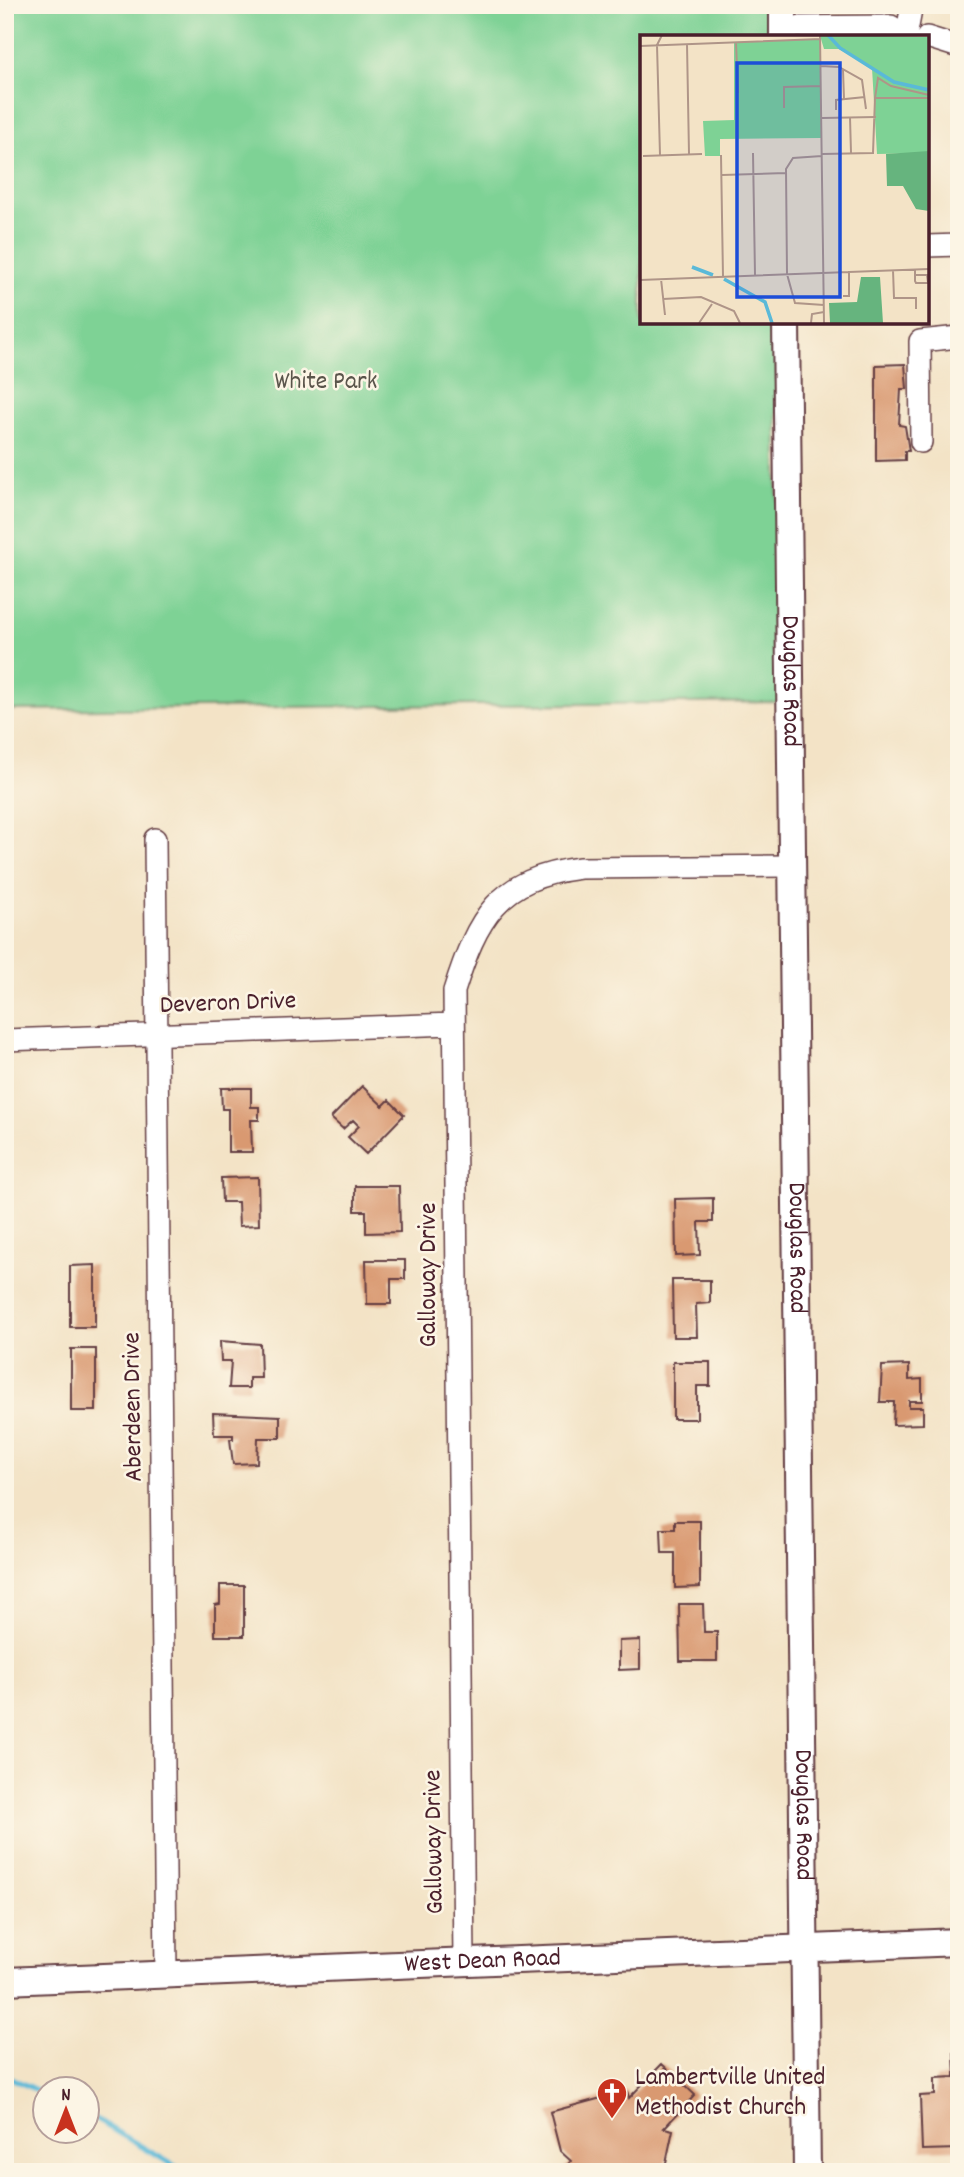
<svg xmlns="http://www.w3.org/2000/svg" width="964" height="2177" font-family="Dekko,sans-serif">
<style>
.green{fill:#7ed295;stroke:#647860;stroke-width:2}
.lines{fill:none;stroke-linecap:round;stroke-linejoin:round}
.stream{stroke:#5ab9d8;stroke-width:5}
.building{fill:#d99971}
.minor-casing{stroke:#633c42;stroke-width:24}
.tertiary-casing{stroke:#633c42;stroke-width:30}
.minor{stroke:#fff;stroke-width:21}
.tertiary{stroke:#fff;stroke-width:26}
.labels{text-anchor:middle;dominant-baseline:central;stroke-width:5;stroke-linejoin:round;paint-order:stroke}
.park-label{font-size:26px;fill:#5a554b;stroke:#fcf5e5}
.street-label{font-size:26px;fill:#4a1f2b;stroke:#fcf5e5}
.poi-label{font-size:26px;fill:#4a1f2b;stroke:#fcf5e5;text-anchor:start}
.inset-river{fill:none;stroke:#5ab9d8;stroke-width:3.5}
.inset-road{fill:none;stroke:#af9588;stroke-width:2}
.view{fill:#1d4ed8;fill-opacity:0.15;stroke:#1d4ed8;stroke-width:3.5}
.inset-edge{fill:none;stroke:#4a1f2b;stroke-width:3.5}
</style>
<rect width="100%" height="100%" fill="#fcf5e5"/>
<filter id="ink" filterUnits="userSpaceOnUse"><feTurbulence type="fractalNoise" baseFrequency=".0143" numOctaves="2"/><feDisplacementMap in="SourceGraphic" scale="14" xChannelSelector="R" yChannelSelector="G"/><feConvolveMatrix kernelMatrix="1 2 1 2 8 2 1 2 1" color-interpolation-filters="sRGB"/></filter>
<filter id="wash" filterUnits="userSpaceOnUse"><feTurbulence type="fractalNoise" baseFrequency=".00686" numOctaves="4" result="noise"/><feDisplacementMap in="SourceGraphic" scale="28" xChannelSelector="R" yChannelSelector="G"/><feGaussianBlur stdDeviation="1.57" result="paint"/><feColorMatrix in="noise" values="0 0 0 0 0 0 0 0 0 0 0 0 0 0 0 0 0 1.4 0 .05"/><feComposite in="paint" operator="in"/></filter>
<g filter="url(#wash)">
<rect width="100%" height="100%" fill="#f3e3c6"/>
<path class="green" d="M5,5H776V37H642V322H776L779,702L5,710Z"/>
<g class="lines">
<path class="stream" d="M5,2075L46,2095
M88,2115L185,2172"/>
</g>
<g id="blocks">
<path class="building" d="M905,364L907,389H901L899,425L905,426L909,451H905V460L876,461V365Z
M362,1086L383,1106L389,1100L404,1115L366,1154L348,1137L359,1126L353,1120L343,1129L331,1118Z
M221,1088H251V1107H259V1120H251L252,1152H228V1109H222Z
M258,1177L259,1225L239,1226L238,1202H222L221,1178Z
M355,1186H399L400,1232L366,1233V1211H355Z
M713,1198V1222H699L700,1255L676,1256L675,1199Z
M366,1260H405V1279H391V1304H367Z
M95,1265V1327H70V1266Z
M672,1280H710V1303L696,1304L697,1337H673Z
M220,1341L260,1344L261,1378H249V1388H229L231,1361H221Z
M71,1349H96V1411H71Z
M673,1362H710V1386H697V1419H673Z
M909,1365V1380L922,1379V1401H909V1407H923V1424L893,1425L894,1402H880L882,1366Z
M213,1413L280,1416V1438H258L257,1463L233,1464L230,1439H233V1435H214Z
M675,1521H700V1587L675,1588V1553H662L661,1529H675Z
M220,1585H244V1636H215V1605L220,1604Z
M679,1604H703L704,1632H717V1661H680Z
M640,1640V1669L619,1670V1641Z
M954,2053H959V2149L922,2150L920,2096L935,2095V2078L955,2077Z
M662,2064L695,2095L664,2128L673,2130L664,2172H561L571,2161L560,2151L550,2112L627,2091L629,2098Z"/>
</g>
</g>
<g filter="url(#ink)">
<use href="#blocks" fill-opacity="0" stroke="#633c42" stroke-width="2"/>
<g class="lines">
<g class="minor-casing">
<path id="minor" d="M783,27L891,26L906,37
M906,37L912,5
M927,37L959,47
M927,246L959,245
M921,442L920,341L959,337
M155,839L166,1975
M5,1040L453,1024
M464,1962L454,991C477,918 498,878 580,868L791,866"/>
</g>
<g class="tertiary-casing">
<g id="tertiary">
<path d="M783,5V37"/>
<path id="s1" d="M786,322L807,2172"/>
<path id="s2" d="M5,1981L959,1942"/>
</g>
</g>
<use href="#minor" class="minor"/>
<use href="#tertiary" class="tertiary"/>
</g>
</g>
<defs>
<g id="church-pin" transform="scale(1.575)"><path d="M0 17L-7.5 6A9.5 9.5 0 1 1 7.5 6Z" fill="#c8321e" stroke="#fcf5e5"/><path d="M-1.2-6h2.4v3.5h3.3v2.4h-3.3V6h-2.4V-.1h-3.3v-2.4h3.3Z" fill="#fff"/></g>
</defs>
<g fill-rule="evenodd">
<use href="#church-pin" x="612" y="2093"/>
</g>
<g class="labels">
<g class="park-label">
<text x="326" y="382">White Park</text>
</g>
<g class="street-label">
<text stroke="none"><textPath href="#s1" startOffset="359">Douglas Road</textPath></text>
<text transform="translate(228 1004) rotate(-2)">Deveron Drive</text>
<text stroke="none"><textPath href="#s1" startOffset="926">Douglas Road</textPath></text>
<text transform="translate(429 1275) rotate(-90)">Galloway Drive</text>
<text transform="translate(134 1407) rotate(-91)">Aberdeen Drive</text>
<text stroke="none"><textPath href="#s1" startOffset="1493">Douglas Road</textPath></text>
<text transform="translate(435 1842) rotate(-91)">Galloway Drive</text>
<text stroke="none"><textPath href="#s2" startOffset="478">West Dean Road</textPath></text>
</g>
<g class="poi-label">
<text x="635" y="2078">Lambertville United<tspan x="635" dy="30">Methodist Church</tspan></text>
</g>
</g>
<g transform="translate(640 35)">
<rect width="289" height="289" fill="#f3e3c6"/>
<path d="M181,0L289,2V118L237,119L232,33L199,14H184L181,4V103L80,104V121H65L63,86L94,85V7L180,4Z" fill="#7ed295"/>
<path d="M289,116V176L276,174L263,151H247L246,119ZM221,242H240L243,288H190L189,268L217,267Z" fill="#66b47e"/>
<path class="inset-river" d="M188,0L200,13L254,47L289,55M52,232L73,240M84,244L125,267L132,288"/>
<path class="inset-road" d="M180,0L184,288M96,7L98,58M47,9L49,119M0,11L181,4M181,31L199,32L222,45L226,74M203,35L204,64M235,63L238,43L251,51L289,60M144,73V52L181,51M196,75V65L225,62M210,82L211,118M182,83L236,82M113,118L115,240M182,119L233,118L235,63H289M20,120L17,10L22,0M81,120L83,242M3,121L62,119M182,121L153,123L146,134L147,239L155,268L184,270M82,140L146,138M275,234V246L276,248H288L287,240H275M253,235L254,263H276V274M21,244L25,280M0,245L289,234M203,261H209V236M23,264L61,262L94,276L100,288M59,288L72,269M171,288L172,279L184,277"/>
<path class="view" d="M97,28H200V262H97Z"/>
<rect width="289" height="289" class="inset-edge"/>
</g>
<rect width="964" height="2177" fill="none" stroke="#fcf5e5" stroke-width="28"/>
<g transform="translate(66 2110)"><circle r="33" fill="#fcf5e5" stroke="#b59f9b" stroke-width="2"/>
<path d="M0-5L12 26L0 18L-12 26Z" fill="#c8321e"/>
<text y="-10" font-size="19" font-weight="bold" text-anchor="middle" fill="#4a1f2b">N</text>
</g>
</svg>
